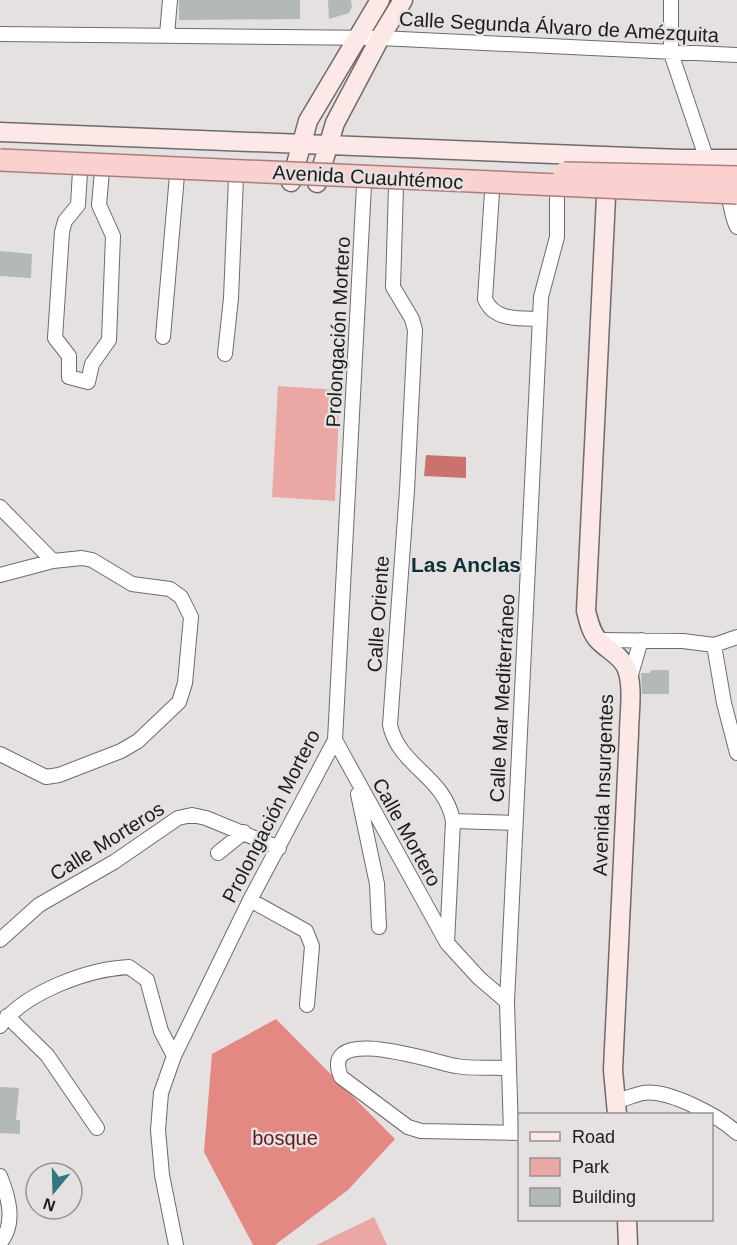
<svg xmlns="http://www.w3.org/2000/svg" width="737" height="1245" font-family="Arial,sans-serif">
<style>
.green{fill:#eba7a4}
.forest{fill:#e48884}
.water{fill:#cb726f}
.building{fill:#b3b8b8}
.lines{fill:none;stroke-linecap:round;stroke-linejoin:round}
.street-casing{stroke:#6f6b6b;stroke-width:16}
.secondary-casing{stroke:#6f6b6b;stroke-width:21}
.street{stroke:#fff;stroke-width:14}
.secondary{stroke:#fce8e7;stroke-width:18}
.primary-bridge-casing{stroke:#aa7e7b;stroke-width:24;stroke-linecap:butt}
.primary-bridge{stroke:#fad1cf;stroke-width:21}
.labels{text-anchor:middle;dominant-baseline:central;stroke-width:5;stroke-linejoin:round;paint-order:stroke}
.street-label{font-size:20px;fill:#1d1b1b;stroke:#e5e1e1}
.park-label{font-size:20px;fill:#67151a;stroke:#e5e1e1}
.neighbourhood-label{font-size:21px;font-weight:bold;fill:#0e3036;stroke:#e5e1e1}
</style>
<rect width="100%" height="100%" fill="#e5e1e1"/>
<path class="green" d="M278,386L340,390L335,501L272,497Z
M374,1217L387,1245H316Z"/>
<path class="forest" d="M276,1019L395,1139L348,1190L275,1245H253L204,1152L212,1054Z"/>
<path class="water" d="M426,455L466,457V478L424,476Z"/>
<path class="building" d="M179,0H300V19L179,20Z
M328,0H351L352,7L349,13L329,19Z
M0,251L32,254L31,278L0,276Z
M651,670H669V694H642L641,673H650Z
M0,1087L19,1088L16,1120H20V1134L0,1133Z"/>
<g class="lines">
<g class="street-casing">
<path id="street" d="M671,0V53L709,166
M0,34L380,38L737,55
M167,35L170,0
M80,171L78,205L65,221L62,232L55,338L69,356V377L88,382L92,364L109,340L113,236L99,205L102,171
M396,187L393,287L412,319L415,330L407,490L390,725C399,767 445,776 453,821L447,943
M724,189C733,203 730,214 737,227
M492,192L485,299C494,321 519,318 540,319
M163,337L177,175
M225,354L231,298L236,178
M0,507L53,561
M0,575L53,561L82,558L92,560L132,584L170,589L181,597L191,617L185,683L179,702L138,741L121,751L59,775L46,777L0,754
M598,640L683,641L714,645L737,637
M714,645L724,703L737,753
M630,678L641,640
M335,740L447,943L479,978L507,1002
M358,794L377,884L379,927
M453,821L515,823
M218,853L244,832
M250,900L306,931L312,946L307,1005
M0,940L39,905L114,862L178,818L192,815L206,818L279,848
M7,1016L47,1055L97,1128
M0,1026C25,992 88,969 129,967L147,980L161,1031L174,1056
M507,1068C490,1067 472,1069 456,1066C437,1063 318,1022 341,1077L408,1127L421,1131L519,1133
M616,1101C625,1099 634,1095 643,1093C668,1089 719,1116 737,1133
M511,1133L507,1002L541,297L557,237V195
M0,1176C9,1198 16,1224 0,1243
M176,1245L162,1175L158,1130L161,1093L174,1056L250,900L335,740L364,185"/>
</g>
<g class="secondary-casing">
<path id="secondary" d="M0,132L681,159H737
M291,182L308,121L380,0
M317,183L335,123L380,38L403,0
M606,197L586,611C589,622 591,633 599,641C608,650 621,656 626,667C634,685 629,714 629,733L613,1070L617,1114
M627,1220L628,1245"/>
</g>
<use href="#street" class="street"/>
<use href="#secondary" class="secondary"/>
<g class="primary-bridge-casing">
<path id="primary-bridge" d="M0,160L737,193
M564,173L737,177"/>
</g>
<use href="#primary-bridge" class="primary-bridge"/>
</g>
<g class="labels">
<g class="street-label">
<text transform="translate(559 27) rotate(3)">Calle Segunda Álvaro de Amézquita</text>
<text transform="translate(368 177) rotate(3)">Avenida Cuauhtémoc</text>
<text transform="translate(338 332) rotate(-87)">Prolongación Mortero</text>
<text transform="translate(378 614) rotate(-86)">Calle Oriente</text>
<text transform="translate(502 698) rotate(-87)">Calle Mar Mediterráneo</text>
<text transform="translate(603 785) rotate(-88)">Avenida Insurgentes</text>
<text transform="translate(271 816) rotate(-63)">Prolongación Mortero</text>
<text transform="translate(407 832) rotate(61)">Calle Mortero</text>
<text transform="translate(107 841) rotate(-32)">Calle Morteros</text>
</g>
<g class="park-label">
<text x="285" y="1138">bosque</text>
</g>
<g class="neighbourhood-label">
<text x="466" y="564">Las Anclas</text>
</g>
</g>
<rect x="518" y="1113" width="195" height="108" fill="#e5e1e1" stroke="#959292" stroke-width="1.5"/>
<rect x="530" y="1132" width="30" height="9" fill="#fce8e7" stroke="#959292" stroke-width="1.5"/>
<text x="572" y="1143" font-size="18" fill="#1d1b1b">Road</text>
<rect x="530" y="1158" width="30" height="18" fill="#eba7a4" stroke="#959292" stroke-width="1.5"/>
<text x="572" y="1173" font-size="18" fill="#1d1b1b">Park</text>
<rect x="530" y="1188" width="30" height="18" fill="#b3b8b8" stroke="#959292" stroke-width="1.5"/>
<text x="572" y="1203" font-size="18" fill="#1d1b1b">Building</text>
<g transform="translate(54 1191) rotate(199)"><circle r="28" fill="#e5e1e1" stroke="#959292" stroke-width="1.5"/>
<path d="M0-4.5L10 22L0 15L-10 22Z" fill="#317884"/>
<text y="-9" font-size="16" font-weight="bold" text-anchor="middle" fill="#1d1b1b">N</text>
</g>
</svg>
